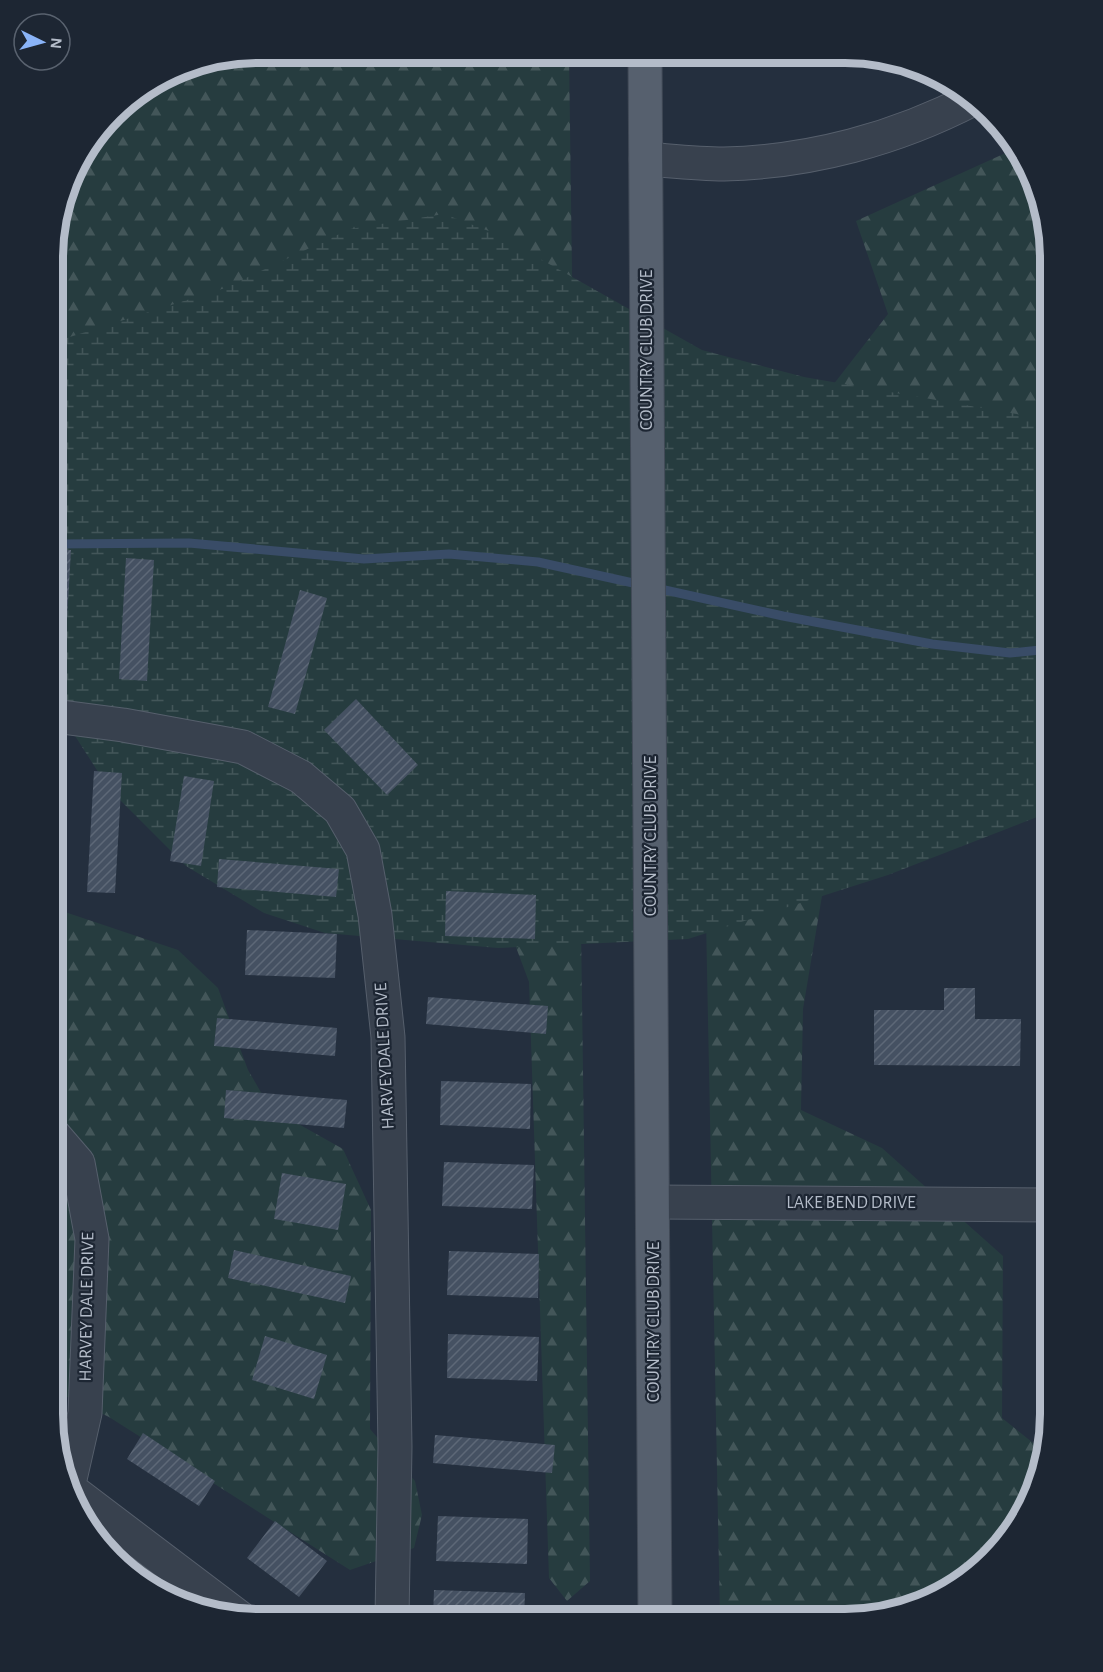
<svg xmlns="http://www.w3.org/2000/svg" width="1103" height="1672" font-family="'Alegreya Sans',sans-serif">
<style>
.forest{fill:url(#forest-firs)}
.wetland{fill:url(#wetland-marsh)}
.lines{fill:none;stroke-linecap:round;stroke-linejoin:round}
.stream{stroke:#394c67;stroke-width:9}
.building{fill:url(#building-hatch)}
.minor-casing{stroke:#565f6c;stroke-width:35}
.major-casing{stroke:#414a57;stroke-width:35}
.minor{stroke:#38414e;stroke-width:33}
.major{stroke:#56606e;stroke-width:33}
.labels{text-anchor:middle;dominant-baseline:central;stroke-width:4.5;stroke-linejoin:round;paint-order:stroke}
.street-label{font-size:18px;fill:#b4bcc9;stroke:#1d2633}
.rim{fill:none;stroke:#b4bcc9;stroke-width:8}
</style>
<defs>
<pattern id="forest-firs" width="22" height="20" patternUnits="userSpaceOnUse" patternTransform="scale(1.5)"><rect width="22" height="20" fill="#263c3f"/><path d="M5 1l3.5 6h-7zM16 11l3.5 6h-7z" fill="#435659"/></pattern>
<pattern id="wetland-marsh" width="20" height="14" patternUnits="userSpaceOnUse" patternTransform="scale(1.5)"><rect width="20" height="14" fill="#263c3f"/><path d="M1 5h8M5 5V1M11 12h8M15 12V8" fill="none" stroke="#435659"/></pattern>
<pattern id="building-hatch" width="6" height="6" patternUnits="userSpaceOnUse" patternTransform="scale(1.5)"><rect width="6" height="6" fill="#455162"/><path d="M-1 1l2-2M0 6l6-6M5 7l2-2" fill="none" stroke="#5d6877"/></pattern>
</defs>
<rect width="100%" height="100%" fill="#242f3e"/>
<path class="forest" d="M258,53H569L590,1581L567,1601L549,1578L529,982L482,856L54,571V231L80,156L123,103L192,64Z
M1010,151L1035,179L1050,258V684L1027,755L822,896L803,1009L801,1110L882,1148L1003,1256L1002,1418L1042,1450L1016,1528L980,1569L924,1604L845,1619H720L705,869L809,416L888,314L856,221Z
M53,908L178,950L218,988L248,1070L270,1108L343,1149L371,1210L370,1429L415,1481L422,1515L414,1548L350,1570L109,1417L53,1390Z
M86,1515L198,1604L133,1577Z"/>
<path class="wetland" d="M444,214L494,233L702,350L804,377L1028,416L1050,417V812L888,875L688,939L498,948L325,933L264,913L186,866L109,789L54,703V342L225,288L350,229Z"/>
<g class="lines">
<path class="stream" d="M54,544L189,543L364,559L449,554L538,562L783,616L932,644L1010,653L1050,649"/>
</g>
<path class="building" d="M54,549L71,550L64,671L54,670Z
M126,558L154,560L147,681L119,679Z
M300,590L327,598L295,714L268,707Z
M356,699L418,765L387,795L324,730Z
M94,771L122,773L115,893L87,892Z
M184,776L214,781L201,866L170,861Z
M219,859L339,869L336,897L217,887Z
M446,891L536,895L535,939L445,936Z
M247,930L337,934L335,978L245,975Z
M944,988H975V1019H1021L1020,1066L874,1065V1010H944Z
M428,997L548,1006L546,1034L426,1024Z
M217,1018L337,1028L335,1056L214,1046Z
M441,1081L531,1084L530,1129L440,1125Z
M226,1090L347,1100L344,1128L224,1118Z
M444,1162L534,1165L532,1209L442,1206Z
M282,1173L346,1184L338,1230L274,1219Z
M234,1250L351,1276L345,1303L228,1278Z
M449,1251L539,1254L538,1298L447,1295Z
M53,1330L62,1353L53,1356Z
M448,1334L539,1337L537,1381L447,1378Z
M265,1336L327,1355L314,1399L252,1380Z
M143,1433L215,1481L199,1506L127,1459Z
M435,1435L555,1445L552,1473L433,1463Z
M438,1516L528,1519L527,1564L436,1561Z
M275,1521L327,1561L299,1597L247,1558Z
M434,1590L525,1593L524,1619L433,1618Z"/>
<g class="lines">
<g class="minor-casing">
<path id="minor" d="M646,159C672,161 698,164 724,164C810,162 896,139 973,99
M54,716L123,725L243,747L301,777L340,810L363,850L375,915L388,1037L395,1447L392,1618
M53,1134L78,1163L92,1239L85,1413L68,1488
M653,1202L1050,1205
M67,1487L240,1618"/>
</g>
<g class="major-casing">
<path id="major" d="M645,54L655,1619"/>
</g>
<use href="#minor" class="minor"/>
<use href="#major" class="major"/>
</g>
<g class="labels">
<g class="street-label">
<text transform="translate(647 350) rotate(-90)">COUNTRY CLUB DRIVE</text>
<text transform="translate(651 836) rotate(-90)">COUNTRY CLUB DRIVE</text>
<text transform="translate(385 1056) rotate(-93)">HARVEYDALE DRIVE</text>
<text x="851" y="1203">LAKE BEND DRIVE</text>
<text transform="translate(87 1307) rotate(-89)">HARVEY DALE DRIVE</text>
<text transform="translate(654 1322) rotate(-90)">COUNTRY CLUB DRIVE</text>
</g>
</g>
<path d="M0 0H1103V1672H0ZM258 63H845A195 195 0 0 1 1040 258V1414A195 195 0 0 1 845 1609H258A195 195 0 0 1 63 1414V258A195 195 0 0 1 258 63Z" fill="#1d2633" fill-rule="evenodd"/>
<path class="rim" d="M258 63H845A195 195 0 0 1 1040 258V1414A195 195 0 0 1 845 1609H258A195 195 0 0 1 63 1414V258A195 195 0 0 1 258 63Z"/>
<g transform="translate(42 42) rotate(95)"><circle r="28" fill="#1d2633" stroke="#59626f" stroke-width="1.5"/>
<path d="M0-4.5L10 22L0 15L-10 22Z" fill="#8ab4f8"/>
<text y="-9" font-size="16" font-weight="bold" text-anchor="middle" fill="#b4bcc9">N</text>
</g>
</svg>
